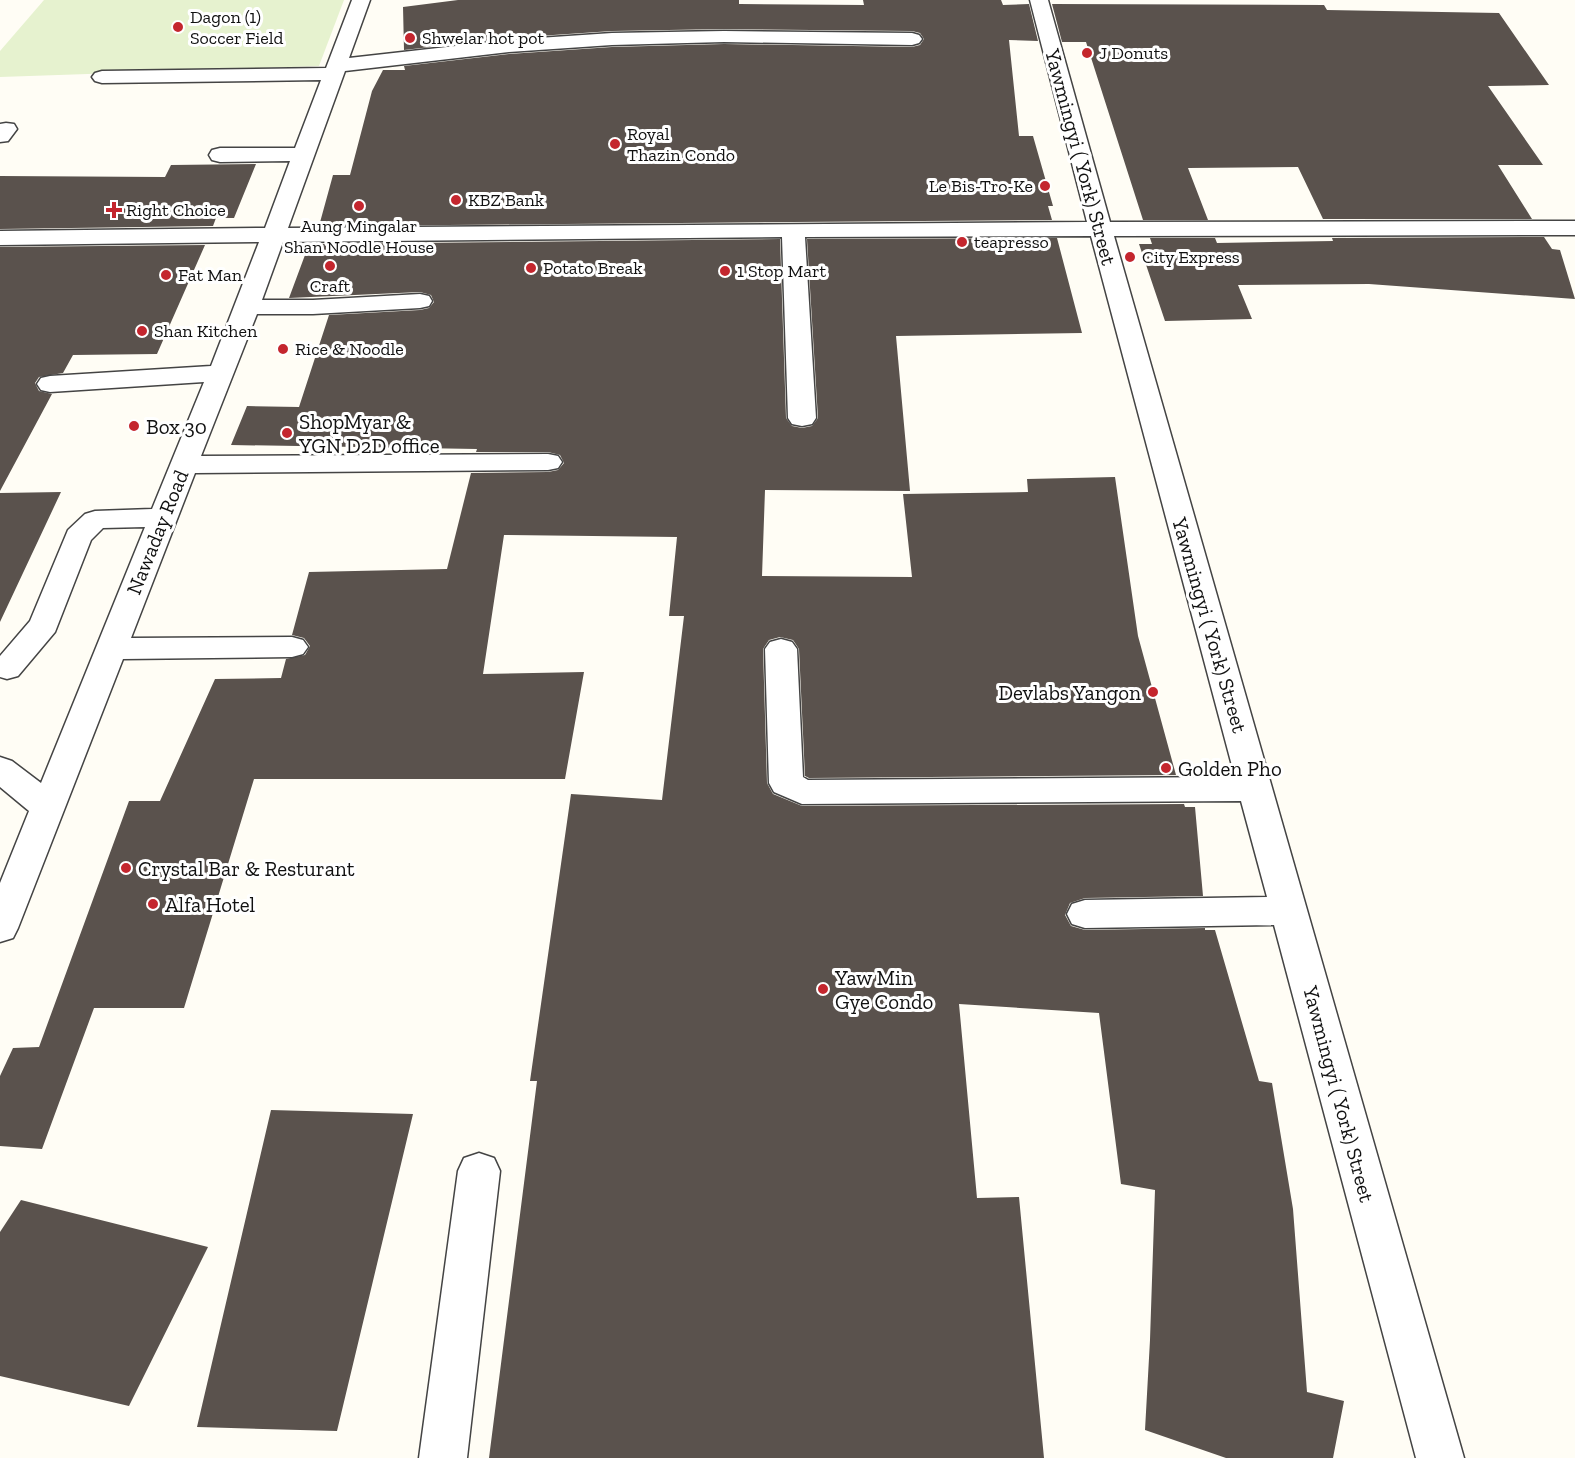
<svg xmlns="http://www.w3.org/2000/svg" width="1575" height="1458" font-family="'Zilla Slab',serif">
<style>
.pitch{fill:#e6f2cf}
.building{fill:#5a524d}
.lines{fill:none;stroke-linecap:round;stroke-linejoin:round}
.minor-casing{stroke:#444;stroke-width:3}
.minor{fill:#fff;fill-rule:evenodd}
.poi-dot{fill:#c4262e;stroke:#fff;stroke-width:2}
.labels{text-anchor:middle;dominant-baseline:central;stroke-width:6;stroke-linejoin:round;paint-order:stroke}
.far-poi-label{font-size:18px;fill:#111;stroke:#fff;text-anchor:start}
.street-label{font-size:21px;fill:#111;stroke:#fff}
.poi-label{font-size:21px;fill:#111;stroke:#fff;text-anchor:start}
</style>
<rect width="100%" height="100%" fill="#fffdf5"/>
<path class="pitch" d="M44,0H344L319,66L0,77V51Z"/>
<path class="building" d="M458,0H739V4L864,5L863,0H1001L1003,5L1029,4L1038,41L1009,40L1019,136H1033L1053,206H1048L1052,220L319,226L333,175H350L372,91L383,70H405L404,66L509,54L612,47L724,44L912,47L920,45L924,39L920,33L912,31L724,29L612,31L509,38L404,50L403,7Z
M1052,4L1324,5L1327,10L1499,13L1549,85L1488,86L1543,165H1498L1532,219H1323L1298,167L1188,168L1208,220H1143L1086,42H1062Z
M256,164L234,218H216L213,226L0,229V176L165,177L171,165Z
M1544,237L1552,249L1560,250L1575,299L1369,284L1238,285L1252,319L1165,321L1139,244H1152L1150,238H1215L1217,243L1333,241L1332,238Z
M1057,238L1082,333L896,336L910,491L765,490L762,576L912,577L903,494L1028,492L1027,479L1115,477L1138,636L1176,775L809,778L805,776L799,649L793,640L780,637L769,640L763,649L767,783L773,794L802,806L1184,804L1185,807H1195L1203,896L1085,898L1070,903L1065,915L1071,926L1085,930L1205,928V930H1215L1259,1081L1272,1083L1293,1209L1307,1392L1344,1401L1333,1458H1226L1145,1430L1150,1340L1155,1190L1121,1184L1099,1013L959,1004L977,1198L1019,1197L1044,1458H489L537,1081H530L571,794L662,800L684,616H669L677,537L504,535L483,674L584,672L565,779H254L184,1008H94L42,1149L0,1146V1076L13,1048L39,1047L129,801H160L215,679L281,678L286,659L305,655L310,646L304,638L292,635L309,572L447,569L471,473L548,472L558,470L564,463L560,455L548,452H476L477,449L231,445L247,406L299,407L329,315L420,310L429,308L434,302L431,295L420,292L289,298L305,255H311L314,244L780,239L786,418L792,426L802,428L812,426L818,418L807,239Z
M205,245L157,354L73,355L63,373L39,377L35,383L39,391L52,394L0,491V247Z
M61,492L0,622V493Z
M271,1110L413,1114L337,1431L197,1427Z
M21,1200L208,1247L129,1406L0,1376V1232Z"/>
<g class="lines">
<g class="minor-casing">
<path id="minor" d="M352,0H370L349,58L509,40L612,33L724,31L912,33L919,35L922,39L919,43L912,45L724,42L612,45L509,52L345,71L288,228L1087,222L1030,0H1048L1110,222L1575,221V235L1114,236L1464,1458H1416L1274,925L1085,928L1072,924L1067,914L1072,904L1085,900L1267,897L1241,801L802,804L774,792L769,783L765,649L770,642L781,639L792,642L797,649L803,777L808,780L1235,777L1091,236L805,237L816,418L812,424L802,426L792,424L788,418L782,237L283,242L262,300H313L420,294L429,296L432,301L429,306L420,308L313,314H257L201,456L548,454L558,456L562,462L558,468L548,470L195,473L131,638L292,637L303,640L308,647L303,654L292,657L123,659L18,928L13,938L0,942V883L29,811L0,787V757L12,761L41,783L145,527L103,528L91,540L55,632L18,676L7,679L0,677V656L30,621L68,530L85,514L95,511L152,509L204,382L50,392L41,390L37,384L41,378L50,376L211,366L259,242L0,245V231L265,228L290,161L220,162L212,160L209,155L212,150L220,148H295L321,80L102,83L95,81L92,77L95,73L102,71L326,68Z
M6,123L14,124L17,129L8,141L0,142V124Z
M479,1153L494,1158L500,1171L467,1458H419L458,1171L464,1158Z"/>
</g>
<use href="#minor" class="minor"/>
</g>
<g class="poi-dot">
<circle cx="178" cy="27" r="6"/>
<circle cx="410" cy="38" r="6"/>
<circle cx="1087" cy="53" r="6"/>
<circle cx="615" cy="144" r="6"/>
<circle cx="1045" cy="186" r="6"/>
<circle cx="456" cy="200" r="6"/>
<circle cx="359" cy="206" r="6"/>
<path d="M111 201h6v6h6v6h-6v6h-6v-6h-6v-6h6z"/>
<circle cx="962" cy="242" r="6"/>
<circle cx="1130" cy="257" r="6"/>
<circle cx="330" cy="266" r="6"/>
<circle cx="531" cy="268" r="6"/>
<circle cx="725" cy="271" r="6"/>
<circle cx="166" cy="275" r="6"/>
<circle cx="142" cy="331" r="6"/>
<circle cx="283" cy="349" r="6"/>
<circle cx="134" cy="426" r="6"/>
<circle cx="287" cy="433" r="6"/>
<circle cx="1153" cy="692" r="6"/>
<circle cx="1166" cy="768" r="6"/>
<circle cx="126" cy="868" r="6"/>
<circle cx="153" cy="904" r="6"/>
<circle cx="823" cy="989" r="6"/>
</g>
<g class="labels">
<g class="far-poi-label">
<text x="190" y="17">Dagon (1)<tspan x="190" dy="21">Soccer Field</tspan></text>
<text x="422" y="38">Shwelar hot pot</text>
<text x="1099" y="53">J Donuts</text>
<text x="627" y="134">Royal<tspan x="627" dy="21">Thazin Condo</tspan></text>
<text x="1033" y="186" text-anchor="end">Le Bis-Tro-Ke</text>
<text x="468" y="200">KBZ Bank</text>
<text x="126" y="210">Right Choice</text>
<text x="359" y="226" text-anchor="middle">Aung Mingalar<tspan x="359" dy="21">Shan Noodle House</tspan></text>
<text x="974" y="242">teapresso</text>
<text x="1142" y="257">City Express</text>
<text x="543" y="268">Potato Break</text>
<text x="737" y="271">1 Stop Mart</text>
<text x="178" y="275">Fat Man</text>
<text x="330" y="286" text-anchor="middle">Craft</text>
<text x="154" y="331">Shan Kitchen</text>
<text x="295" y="349">Rice &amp; Noodle</text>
</g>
<g class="street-label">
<text transform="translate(1081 157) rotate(75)">Yawmingyi ( York) Street</text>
<text transform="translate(157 532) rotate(-68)">Nawaday Road</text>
<text transform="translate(1210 625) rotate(74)">Yawmingyi ( York) Street</text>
<text transform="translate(1339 1094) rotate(75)">Yawmingyi ( York) Street</text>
</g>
<g class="poi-label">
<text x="299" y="421">ShopMyar &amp;<tspan x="299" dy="24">YGN D2D office</tspan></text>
<text x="146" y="426">Box 30</text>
<text x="1141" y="692" text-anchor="end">Devlabs Yangon</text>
<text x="1178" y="768">Golden Pho</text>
<text x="138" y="868">Crystal Bar &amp; Resturant</text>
<text x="165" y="904">Alfa Hotel</text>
<text x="835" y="977">Yaw Min<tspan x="835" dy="24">Gye Condo</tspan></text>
</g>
</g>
</svg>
